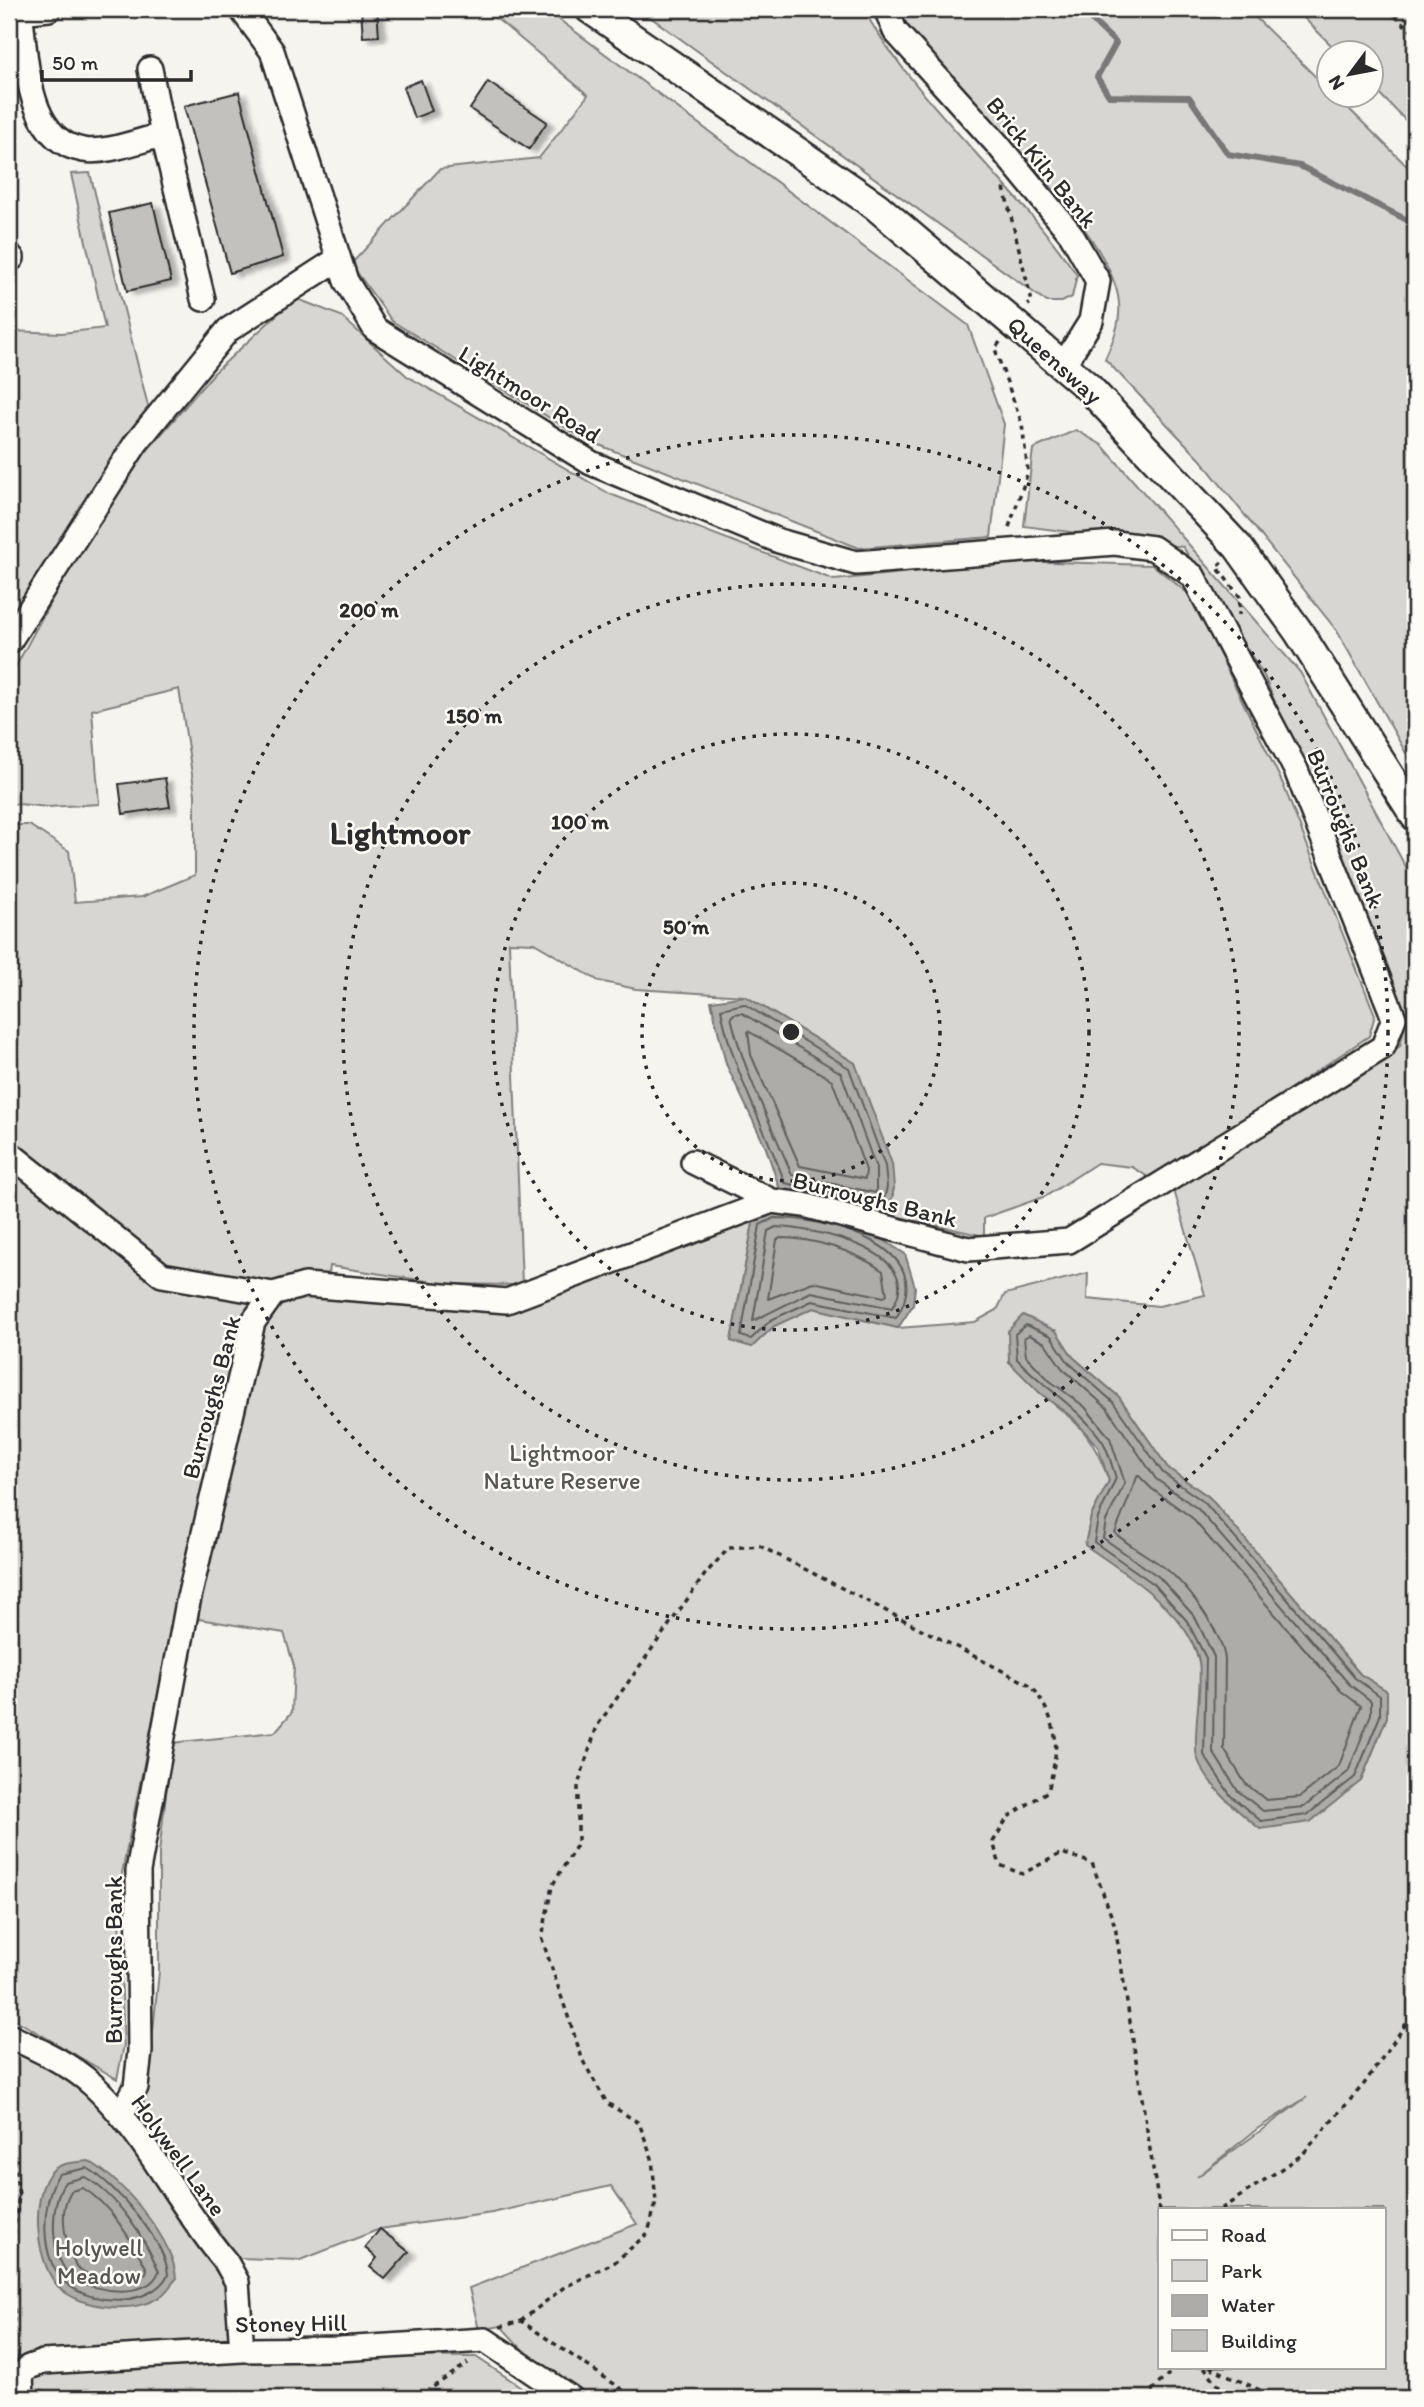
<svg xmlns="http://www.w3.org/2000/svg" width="1424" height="2407" font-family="Itim,sans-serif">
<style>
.green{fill:#d7d6d2;stroke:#81807e;stroke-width:2;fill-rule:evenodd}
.water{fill:#adaca9;stroke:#797877;stroke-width:2}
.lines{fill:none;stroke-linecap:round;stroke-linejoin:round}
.shore{stroke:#5f5f5d;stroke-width:2}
.stream{stroke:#797877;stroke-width:6}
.building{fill:#c2c1be;stroke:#2b2b2b;stroke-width:2;filter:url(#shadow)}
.minor-casing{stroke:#2b2b2b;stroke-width:28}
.major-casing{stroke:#2b2b2b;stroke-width:33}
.path{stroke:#2b2b2b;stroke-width:3.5;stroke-dasharray:5 5;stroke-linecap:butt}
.minor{stroke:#fdfcf7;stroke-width:23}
.major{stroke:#fdfcf7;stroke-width:28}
.ring{fill:none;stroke:#2b2b2b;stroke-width:3.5;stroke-dasharray:3.5 7}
.labels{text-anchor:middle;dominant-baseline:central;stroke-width:5;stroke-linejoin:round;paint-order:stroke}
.street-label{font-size:24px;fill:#2b2b2b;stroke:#fdfcf7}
.park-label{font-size:24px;fill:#565655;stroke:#fdfcf7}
.district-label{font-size:32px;font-weight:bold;fill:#2b2b2b;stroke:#fdfcf7}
.centre{fill:#2b2b2b;stroke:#fdfcf7;stroke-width:3.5}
.ring-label{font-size:21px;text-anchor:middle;font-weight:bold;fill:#2b2b2b;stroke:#fdfcf7;stroke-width:5;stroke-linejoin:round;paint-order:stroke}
</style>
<defs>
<filter id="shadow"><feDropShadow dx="7" dy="4" stdDeviation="2" flood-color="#0004"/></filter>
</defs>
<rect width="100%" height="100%" fill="#f5f4ef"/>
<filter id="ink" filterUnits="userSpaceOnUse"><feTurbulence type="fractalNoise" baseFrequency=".0143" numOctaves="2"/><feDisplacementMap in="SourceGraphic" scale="14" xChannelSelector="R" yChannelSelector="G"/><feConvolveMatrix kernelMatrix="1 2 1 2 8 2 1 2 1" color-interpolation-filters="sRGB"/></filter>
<g filter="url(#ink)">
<path class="green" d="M485,9H545L968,325L1004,424L991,537L859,548L584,439L392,321L351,264L440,169L539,158L588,95Z
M639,9H863C920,108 1013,181 1077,275L1072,297L1062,302H1047Z
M898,9H1247L1329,90L1330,94L1335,95L1415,174V769L1337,631L1200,459L1105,359C1113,341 1121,323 1119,303C1113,231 969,104 921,44C912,33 905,20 898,9Z
M1295,9H1415V130L1372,86V52H1338Z
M90,173L151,418L9,623V331L62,333L105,328L71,174Z
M295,298L341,316L407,376L610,494L834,580L1017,561L1153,565L1191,596L1282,782L1375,1015L1369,1036L1153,1180L1132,1167L1097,1163L1046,1196L984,1218V1236L889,1215L894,1187L855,1063L745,996L636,989L599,981L534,943L509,942L522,1285L445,1284L330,1266L326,1296L501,1312L754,1218L731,1341L752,1347L774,1326L813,1308L898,1328L975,1322L997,1310L1005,1294L1088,1273L1087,1299L1159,1306L1205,1295L1173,1187L1400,1046L1407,1016L1264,676L1183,547L1024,526L1033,449L1076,430L1102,445L1300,672L1415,884V2398H590L540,2369L501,2326L479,2330L469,2288L637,2224L611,2186L492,2213L380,2229L301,2260L239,2258L186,2187L140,2119L148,2082L159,1971V1853L172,1743L275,1732L292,1712L294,1666L284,1633L193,1618L179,1589L118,1893L124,2045L117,2079L9,2016V1165L111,1240L93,1204L9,1136V825H29L69,851L75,902L142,897L195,875V794L179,689L92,710L99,804L48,807L9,803V679L79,549L146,452L214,373ZM1056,1331L1073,1357L1119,1397L1168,1468L1209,1497L1360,1674L1387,1691V1717L1361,1781L1197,1756C1198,1731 1205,1681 1198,1658C1183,1605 1128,1574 1085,1545L1091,1516L1109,1481C1093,1435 1078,1422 1040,1393ZM1307,2097L1197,2177L1257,2129ZM1160,2209H1384V2367H1160Z
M9,2044L65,2074L102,2104L226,2286L229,2339L9,2358Z
M238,2355L476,2357L538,2398H24L30,2370Z"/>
<path class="water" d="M745,996L855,1063L892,1164L894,1187L889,1215L780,1190L766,1148L726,1064L711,1001Z
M773,1211L790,1212L874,1234L905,1254L915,1287L913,1305L898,1328L813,1308L774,1326L752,1347L731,1341L754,1218Z
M1023,1315L1056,1331L1073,1357L1119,1397L1168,1468L1209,1497L1360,1674L1387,1691V1717L1361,1781L1310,1822L1260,1829C1238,1811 1206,1785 1197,1757C1192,1739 1203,1685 1199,1661C1190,1613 1122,1571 1085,1545L1091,1516L1109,1481L1098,1447L1073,1418L1040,1393L1009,1362L1008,1331Z
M89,2161C123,2182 174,2238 176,2279C171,2284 167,2292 161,2296C135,2314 88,2309 63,2291C36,2271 28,2194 53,2170C61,2162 78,2162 89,2161Z"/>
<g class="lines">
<path class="shore" d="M744,1004L849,1068L885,1166L887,1187L883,1204L785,1183C764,1125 732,1070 721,1009Z
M734,1014L742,1013L841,1073L876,1168V1193L792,1175C771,1123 744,1073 731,1017Z
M748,1031L832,1080L866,1170L865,1179L800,1166L751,1055Z
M774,1218C826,1218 942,1246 896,1318L812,1301L771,1320L751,1339L741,1336L760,1225Z
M776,1227C813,1228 929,1251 892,1308L811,1292L753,1321L768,1231Z
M780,1238C814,1238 855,1251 883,1271L887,1295L884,1297L813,1282L768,1299L777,1240Z
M1026,1325L1051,1336L1068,1362L1113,1402L1163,1473L1204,1502L1355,1678L1380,1696V1716L1355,1777L1307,1815L1261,1821L1231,1796L1204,1755L1206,1658L1187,1621L1154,1584L1094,1542L1098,1518L1116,1478C1112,1467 1109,1452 1103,1442C1081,1409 1044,1388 1017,1359L1015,1334Z
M1029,1335L1045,1343L1062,1368L1107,1408L1156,1479L1198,1509L1349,1684L1371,1701V1714L1348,1772L1304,1807L1263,1811L1238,1791L1213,1752L1214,1657L1195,1617L1159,1577L1103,1538L1106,1521L1125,1483L1110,1438L1085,1407L1050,1381L1026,1356L1024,1338Z
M1138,1475L1152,1489L1191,1517L1341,1691L1361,1706L1339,1766L1300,1797L1266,1800L1245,1783L1224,1749L1225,1659C1221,1630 1187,1585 1165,1568C1149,1556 1129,1546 1115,1533Z
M87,2168C114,2183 167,2243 168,2275C150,2307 94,2306 67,2284C39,2263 40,2201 59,2174Z
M85,2177C118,2196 144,2237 159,2271C150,2300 92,2292 73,2278C49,2260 49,2203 65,2182Z
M83,2188C111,2205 132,2241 147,2269L146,2273C122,2282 96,2284 76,2266C66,2244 57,2214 71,2191Z"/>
<path class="stream" d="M1080,9L1116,43L1097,77L1109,96L1189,97L1228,154L1300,166L1415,224"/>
</g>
<path class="building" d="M361,9H377L379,36L363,37Z
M421,80L432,111L414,118L403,87Z
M488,82L547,122L529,149L470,109Z
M239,92L283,257L230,273L184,106Z
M153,203L171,281L127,291L109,213Z
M165,778L170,807L123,814L119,784Z
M380,2229L409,2252L385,2279L370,2267L377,2258L365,2248Z"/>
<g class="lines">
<g class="minor-casing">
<path id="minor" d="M886,9L895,31L998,145L1071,234L1098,281L1091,321L1064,364
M20,12C27,56 25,140 83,150C107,154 139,140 163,135L203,299
M9,13L49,9
M150,69L163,135
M9,255L12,258
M9,642L136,443L228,330L338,259
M9,1153L162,1275L273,1294
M693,1162L772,1201
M9,2036C37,2049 69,2063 93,2085C147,2135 178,2206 226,2262L237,2282L242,2350
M121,2115L136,2087L140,2051L138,1871L188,1602L253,1322L273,1294L305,1285L507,1301L772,1201L804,1205L968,1249L1069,1241L1383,1047L1394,1018L1296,770L1193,576L1153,548L1115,543L856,563L779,541L591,463L375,329L346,281L272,51L241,9
M22,2398L21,2375L29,2367L43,2362L242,2350L339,2349L485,2340L571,2398"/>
</g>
<g class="major-casing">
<path id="major" d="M590,9L876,206L1089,388L1238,547L1298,631L1415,816"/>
</g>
<path class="path" d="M1387,9L1415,34
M1004,188L1032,302L1028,305
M1000,342L995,349L1022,424L1028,472L1008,530
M1222,562L1217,567L1240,597L1239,615
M9,2130L19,2195L9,2276L15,2314L9,2349
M1221,2209L1302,2155L1364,2084L1415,2011
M521,2321L563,2288L615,2262L648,2233L656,2202L652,2158L639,2123L607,2103L583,2061L542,1939L552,1886L578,1843V1785L597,1726L706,1573L729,1548L760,1546L1032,1686C1060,1727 1060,1744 1048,1791L1008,1817L993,1842L1000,1865L1022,1874L1062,1853L1092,1863L1115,1926L1160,2213
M500,2327L521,2321L635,2398
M1204,2367L1229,2398
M1210,2367L1277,2398
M41,2390L60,2398
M265,2398H291
M417,2398L468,2363
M1144,2398L1176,2367"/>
<use href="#minor" class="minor"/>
<use href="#major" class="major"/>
</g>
</g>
<g class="ring">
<circle cx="791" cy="1032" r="149"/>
<circle cx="791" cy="1032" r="298"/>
<circle cx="791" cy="1032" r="448"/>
<circle cx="791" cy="1032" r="597"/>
</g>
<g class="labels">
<g class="street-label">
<text transform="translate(1042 162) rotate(51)">Brick Kiln Bank</text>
<text transform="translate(1055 360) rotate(42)">Queensway</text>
<text transform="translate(530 394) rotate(32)">Lightmoor Road</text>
<text transform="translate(1346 828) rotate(68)">Burroughs Bank</text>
<text transform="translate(875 1199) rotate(14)">Burroughs Bank</text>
<text transform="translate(211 1397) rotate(-75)">Burroughs Bank</text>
<text transform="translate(113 1960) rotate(-90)">Burroughs Bank</text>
<text transform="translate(179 2155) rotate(54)">Holywell Lane</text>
<text transform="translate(291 2323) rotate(-1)">Stoney Hill</text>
</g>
<g class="park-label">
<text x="562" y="1452">Lightmoor<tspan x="562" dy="28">Nature Reserve</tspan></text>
<text x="99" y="2247">Holywell<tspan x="99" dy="28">Meadow</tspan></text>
</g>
<g class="district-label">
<text x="400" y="833">Lightmoor</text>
</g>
</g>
<circle cx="791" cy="1032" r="10" class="centre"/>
<g class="ring-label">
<text x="369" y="617">200 m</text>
<text x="474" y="723">150 m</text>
<text x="580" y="829">100 m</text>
<text x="686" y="934">50 m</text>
</g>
<rect width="1424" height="2407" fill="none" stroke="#fdfcf7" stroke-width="35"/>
<rect x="18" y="18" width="1389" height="2372" fill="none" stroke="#2b2b2b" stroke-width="2.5" filter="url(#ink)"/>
<rect x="1158" y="2208" width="228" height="161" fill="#fdfcf7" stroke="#a9a8a5" stroke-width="2"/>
<rect x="1172" y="2230" width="35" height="10" fill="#fdfcf7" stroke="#a9a8a5" stroke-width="2"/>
<text x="1221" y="2242" font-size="21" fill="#2b2b2b">Road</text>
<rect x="1172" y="2260" width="35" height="21" fill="#d7d6d2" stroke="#a9a8a5" stroke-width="2"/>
<text x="1221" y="2278" font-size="21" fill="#2b2b2b">Park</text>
<rect x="1172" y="2295" width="35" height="21" fill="#adaca9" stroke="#a9a8a5" stroke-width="2"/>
<text x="1221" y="2312" font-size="21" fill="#2b2b2b">Water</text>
<rect x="1172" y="2330" width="35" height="21" fill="#c2c1be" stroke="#a9a8a5" stroke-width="2"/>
<text x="1221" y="2348" font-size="21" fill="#2b2b2b">Building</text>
<g transform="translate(1350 74) rotate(238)"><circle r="33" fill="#fdfcf7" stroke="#a9a8a5" stroke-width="2"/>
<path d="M0-5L12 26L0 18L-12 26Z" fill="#2b2b2b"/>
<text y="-10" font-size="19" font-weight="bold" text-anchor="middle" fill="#2b2b2b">N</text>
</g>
<path d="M42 70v10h149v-10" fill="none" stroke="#2b2b2b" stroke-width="3.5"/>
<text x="52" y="70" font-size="21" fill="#2b2b2b" stroke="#fdfcf7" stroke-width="5" paint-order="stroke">50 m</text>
</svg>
